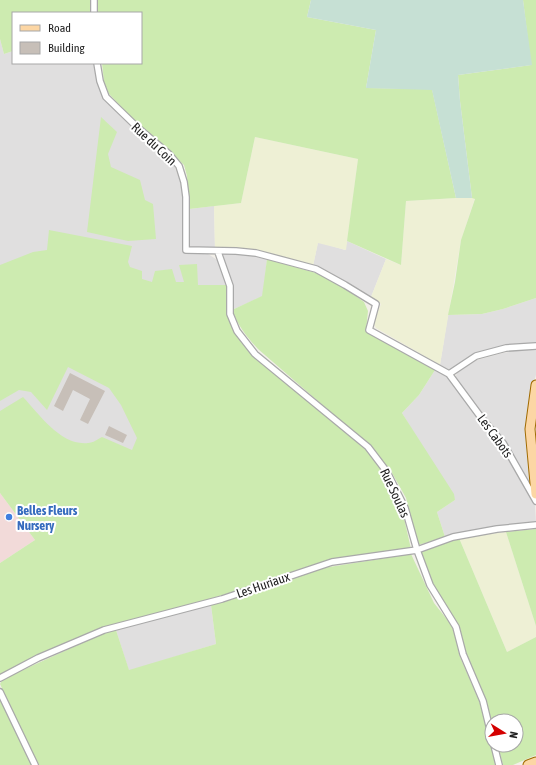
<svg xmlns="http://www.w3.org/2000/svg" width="536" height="765" font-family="'Asap Condensed',sans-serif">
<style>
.residential{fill:#e0dfdf}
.commercial{fill:#f2dad9}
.farmland{fill:#eef0d5}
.grass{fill:#cdebb0}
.wetland{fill:#c6e0d4}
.building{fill:#c7bfb8}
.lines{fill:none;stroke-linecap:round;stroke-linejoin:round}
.minor-casing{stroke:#a9a9a9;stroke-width:8}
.primary-casing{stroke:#a06b00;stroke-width:11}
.minor{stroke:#fff;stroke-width:5.5}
.primary{stroke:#fcd6a4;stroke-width:9}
.shop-dot{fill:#3f7fe0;stroke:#fff;stroke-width:1.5}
.labels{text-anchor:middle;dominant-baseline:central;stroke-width:4;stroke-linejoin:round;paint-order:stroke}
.street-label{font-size:13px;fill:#222;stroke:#fff}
.shop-label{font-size:13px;font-weight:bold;fill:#366cbe;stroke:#fff;text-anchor:start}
</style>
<rect width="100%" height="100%" fill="#f2efe9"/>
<path class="residential" d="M0,39L4,54L13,51V63H93L103,98L174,165L182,187L183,241L184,252L208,254L219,261L228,285L227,310L229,319L234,332L254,357L330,418L0,493Z
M214,206L215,250L189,249V209Z
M347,241L386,259L371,297L341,279L313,266L318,242L345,250Z
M223,254H243L267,259L263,296L232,310L233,295Z
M536,298V344L506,345L474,353L450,370L440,365L448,315L482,314L503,309Z
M529,348H536V375L530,394L526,427L531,488L504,441L493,425L470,400L455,378L457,373L477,360L503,353Z
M435,370L450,379L502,445L535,505L536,523L481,529L445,537L437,512L455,500L402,413L419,395Z
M211,605L216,644L129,671L116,630Z"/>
<path class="commercial" d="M0,493L35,540L0,563Z"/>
<path class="farmland" d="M255,137L358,159L346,250L318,243L313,266L257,251L215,250L214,206L241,203Z
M456,198H475L461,240L440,365L376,328L373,323L381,304L371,297L386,259L401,265L406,201Z
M506,532L536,626V637L507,652L459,538Z"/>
<path class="grass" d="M0,0H90L91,13H13V51L4,54L0,39Z
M96,0H311L307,17L376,30L366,88L432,89L456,198L406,201L401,265L347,241L358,159L255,137L241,203L189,209L187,176L184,165L129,115L109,94L104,82L102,63H141V13H96Z
M523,0H536V298L503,309L482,314L448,315L455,282L461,240L475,199L472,198L460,101L458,75L531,65Z
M101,117L117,132L108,154L111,167L140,180L145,200L153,204L156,239L128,241L87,232Z
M49,230L132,246L128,262L130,267L142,271V279L152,282L155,271L172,269L176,282H184L179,265L197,264L198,285H228L227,310L229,319L234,332L254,357L330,418L367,451L386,475L402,509L411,549L331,560L223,595L94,631L40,654L0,675V563L35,540L0,493V411L23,397C40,415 61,446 88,443C93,443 98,439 102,437L132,450L137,438L121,405L109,388L68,367L47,410L31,392L19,390L0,401V265L33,252L47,250Z
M267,259L316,273L342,286L364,302L368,311L366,331L435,370L419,395L402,413L454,494L455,500L437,512L445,537L418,545L406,498L392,473L372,448L258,349C247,337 238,326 232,310L262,296Z
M536,529V626L506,532Z
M459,538L507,652L536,637V755L513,765H503L498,745H516V721H492V725L487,705L467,658L457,625L433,584L421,552Z
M411,554L434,603L453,627L460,657L480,703L493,749L495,765H37L0,684L3,679L104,633L116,630L129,670L216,644L211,605L323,568Z
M0,697L32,765H0Z"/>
<path class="wetland" d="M311,0H523L532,65L458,75L460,101L472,198H456L432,90L366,88L376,30L307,17Z"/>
<path class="building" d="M70,373L105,391L88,424L80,420L90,399L73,390L63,411L54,406Z
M109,426L127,435L123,443L105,435Z"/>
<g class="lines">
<g class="minor-casing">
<path id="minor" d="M94,0V13
M97,63L100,81L106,97L137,127L169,154L179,166L184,182L186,197V250L236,251L256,253L316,269L345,285L376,304L369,330L449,374L476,356L506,348L536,346
M218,252L230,286V314L237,331L255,354L368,447L387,472L405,508L417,550L430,585L456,627L463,654L483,701L492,738
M449,374L480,416L503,443L536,501
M0,678L38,658L104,630L222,599L332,562L417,550L453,537L497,529L536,525
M0,692L35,765
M494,745L499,765"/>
</g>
<g class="primary-casing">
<path id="primary" d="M536,385L530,429L536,494
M528,765L536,762"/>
</g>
<use href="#minor" class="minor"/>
<use href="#primary" class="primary"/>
</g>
<circle class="shop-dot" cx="9" cy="517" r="4"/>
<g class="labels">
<g class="street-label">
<text transform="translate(154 144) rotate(43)">Rue du Coin</text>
<text transform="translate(495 436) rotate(54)">Les Cabots</text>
<text transform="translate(395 493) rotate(65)">Rue Soulas</text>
<text transform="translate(263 585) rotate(-19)">Les Huriaux</text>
</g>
<g class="shop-label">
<text x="17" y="510">Belles Fleurs<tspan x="17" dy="15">Nursery</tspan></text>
</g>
</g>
<rect x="12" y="12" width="130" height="52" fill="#ffffff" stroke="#a7a7a7"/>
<rect x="20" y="25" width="20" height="6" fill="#fcd6a4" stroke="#a7a7a7"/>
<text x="48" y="32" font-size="12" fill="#222222">Road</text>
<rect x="20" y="42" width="20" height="12" fill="#c7bfb8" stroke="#a7a7a7"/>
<text x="48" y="52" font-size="12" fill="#222222">Building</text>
<g transform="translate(504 733) rotate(101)"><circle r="19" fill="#ffffff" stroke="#a7a7a7"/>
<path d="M0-3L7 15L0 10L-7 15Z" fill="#d40000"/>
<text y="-6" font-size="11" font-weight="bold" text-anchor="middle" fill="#222222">N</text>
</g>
</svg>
